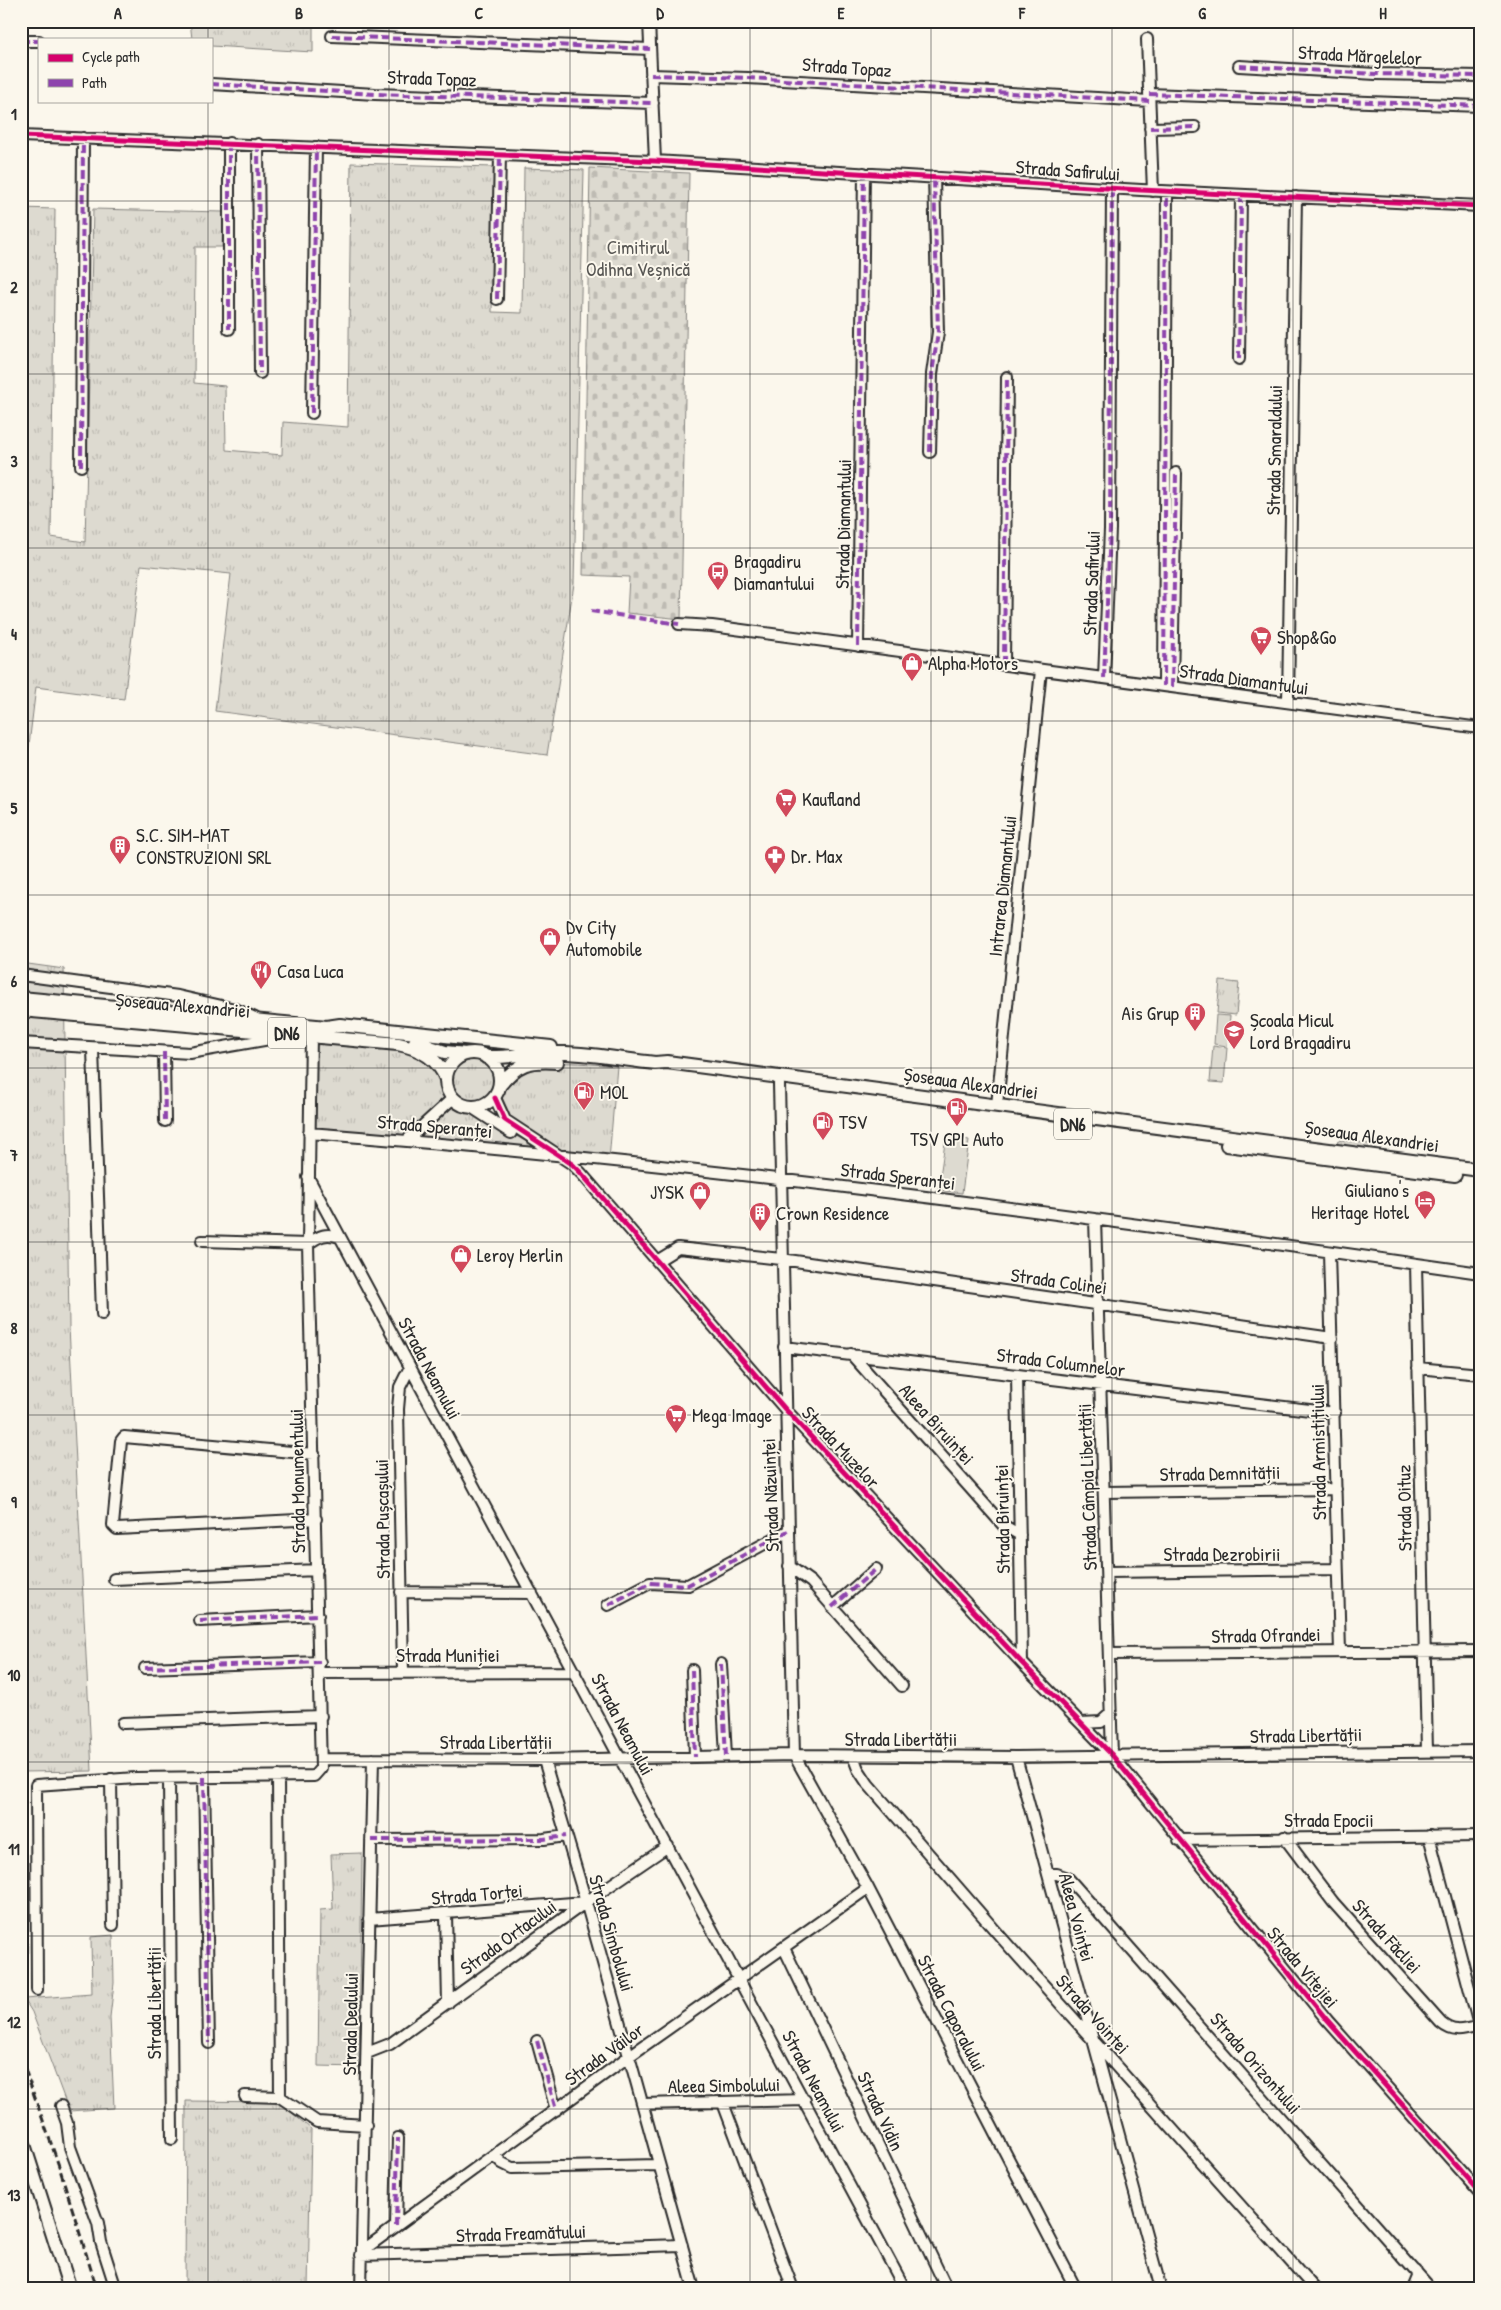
<svg xmlns="http://www.w3.org/2000/svg" width="1501" height="2310" font-family="'Patrick Hand',sans-serif">
<style>
.grass{fill:url(#grass-tufts);stroke:#84827e;fill-rule:evenodd}
.cemetery{fill:url(#cemetery-stones);stroke:#84827e}
.pitch{fill:#dddad0;stroke:#84827e}
.lines{fill:none;stroke-linecap:round;stroke-linejoin:round}
.minor-casing{stroke:#2b2b2b;stroke-width:14}
.major-casing{stroke:#2b2b2b;stroke-width:16}
.minor{stroke:#fbf7ec;stroke-width:10}
.major{stroke:#fbf7ec;stroke-width:12}
.rail{stroke:#2b2b2b;stroke-width:3;stroke-dasharray:8 4;stroke-linecap:butt}
.quiet{stroke:#8e44ad;stroke-width:4;stroke-dasharray:8 4;stroke-linecap:butt}
.cycleway-casing{stroke:#fbf7ec;stroke-width:8}
.cycleway{stroke:#d6006c;stroke-width:5}
.grid{fill:none;stroke:#2b2b2b;stroke-width:1;stroke-opacity:0.55}
.labels{text-anchor:middle;dominant-baseline:central;stroke-width:4;stroke-linejoin:round;paint-order:stroke}
.shield{fill:#fbf7ec;stroke:#696865;stroke-width:1}
.shield-label{font-size:18px;font-weight:bold;fill:#2b2b2b}
.street-label{font-size:19px;fill:#2b2b2b;stroke:#fbf7ec}
.park-label{font-size:19px;fill:#585754;stroke:#fbf7ec}
.poi-label{font-size:19px;fill:#2b2b2b;stroke:#fbf7ec;text-anchor:start}
.neatline{fill:none;stroke:#2b2b2b;stroke-width:2}
.grid-label{font-size:16px;text-anchor:middle;font-weight:bold;fill:#2b2b2b}
</style>
<defs>
<pattern id="grass-tufts" width="24" height="20" patternUnits="userSpaceOnUse" patternTransform="scale(1.25)"><rect width="24" height="20" fill="#dddad0"/><path d="M3 7l-1-3M5 7V3M7 7l1-3M15 17l-1-3M17 17v-4M19 17l1-3" fill="none" stroke="#bebbb3"/></pattern>
<pattern id="cemetery-stones" width="16" height="16" patternUnits="userSpaceOnUse" patternTransform="scale(1.25)"><rect width="16" height="16" fill="#dddad0"/><path d="M2 7V4a2 2 0 0 1 4 0v3zM10 15v-3a2 2 0 0 1 4 0v3z" fill="#bebbb3"/></pattern>
</defs>
<rect width="100%" height="100%" fill="#fbf7ec"/>
<filter id="ink" filterUnits="userSpaceOnUse"><feTurbulence type="fractalNoise" baseFrequency=".02" numOctaves="2"/><feDisplacementMap in="SourceGraphic" scale="10" xChannelSelector="R" yChannelSelector="G"/><feConvolveMatrix kernelMatrix="1 2 1 2 8 2 1 2 1" color-interpolation-filters="sRGB"/></filter>
<g filter="url(#ink)">
<path class="grass" d="M190,21H313V52L211,46V39H192Z
M351,163L494,167L492,312L522,313L524,168L584,170L574,584L547,755L215,711L231,574L141,565L124,699L36,687L21,811V208L55,209L51,537L85,542L93,209L223,212L222,247H195L194,383L225,386L226,450L282,455L283,422L348,427Z
M21,963L64,969L69,1327L92,1771L21,1772Z
M1220,981L1239,983L1236,1015L1217,1013Z
M311,1035L387,1042L448,1071C462,1046 492,1050 500,1076C540,1057 575,1063 617,1066L609,1160L309,1133ZM494,1098L512,1126L553,1153C526,1143 499,1129 480,1107Z
M1341,1140L1370,1144L1375,1148L1370,1150L1339,1146L1337,1142Z
M362,1853L359,2067L318,2066L320,1910L333,1909L331,1854Z
M113,1935L114,1983L110,2017L114,2108L69,2111L32,2012L24,1999L92,1994L91,1937Z
M186,2101L279,2102L311,2129L308,2289H185Z"/>
<path class="cemetery" d="M590,168L689,173L681,619L627,613L629,577L583,575Z"/>
<path class="pitch" d="M1216,1015L1230,1016L1227,1046L1214,1044Z
M1213,1046L1227,1048L1224,1083L1210,1082Z
M946,1136L969,1140L962,1193L938,1190Z"/>
<g class="lines">
<g class="minor-casing">
<path id="minor" d="M649,21L655,161
M332,36L650,49
M1147,39L1153,191
M21,41H39
M1239,66L1376,74L1480,76
M651,75L748,78L1149,101
M211,84L375,94L653,103
M1149,94L1480,106
M1150,128L1195,127
M21,136L655,161L1141,190L1480,206
M229,143V329
M258,144L260,373
M497,299L500,155
M1239,359L1241,195
M312,413L316,147
M930,452L932,374L938,332L934,177
M81,466L83,138
M679,624L712,626L1480,728
M858,646L864,173
M1004,664L1007,377
M1104,678L1110,529L1112,189
M1164,686L1167,192
M1172,687L1176,473
M1288,702L1296,197
M21,975L178,996L235,1009L255,1018
M21,1043L190,1053L281,1037
M93,1049L102,1314
M164,1052L165,1121
M779,1084L794,1755L868,1888L1076,2289
M495,1098L505,1120L572,1164L581,1173L785,1409L1022,1663L1112,1755L1327,2020L1480,2192
M997,1105L1041,670
M471,1107L511,1133
M309,1133C701,1163 1091,1217 1480,1273
M406,1141L453,1098
M308,1177L905,2289
M1095,1219L1112,1755
M202,1241L308,1244C320,1235 326,1233 340,1237
M1329,1252L1340,1652
M657,1261L678,1248L781,1259L1332,1338
M1416,1264L1427,1751
M784,1347L1335,1413
M851,1354L1003,1525L1020,1535
M1418,1368L1480,1374
M1017,1375L1022,1663
M314,1454L124,1437L121,1441L113,1525L117,1529L316,1519
M1105,1492L1336,1489
M789,1566L811,1582L902,1686
M1108,1572L1337,1569
M114,1579L317,1570
M401,1592L532,1593
M608,1605L650,1583L688,1585L788,1531
M832,1607L876,1569
M200,1621L318,1615
M1109,1654L1480,1651
M721,1664L726,1756
M145,1668L320,1662
M692,1670L695,1757
M403,1672L398,1409L400,1387L410,1367
M320,1673L575,1672
M123,1723L321,1716
M1081,1723L1101,1722L1110,1714
M853,1756L858,1769L868,1784L1000,1936L1315,2289
M1016,1757L1161,2289
M323,1759L544,1760L794,1755L1016,1757L1480,1751
M544,1760L586,1902L694,2289
M278,1776L280,2097
M204,1777L209,2043
M169,1778L172,2139
M111,1779L113,1925
M1429,1836L1480,2029
M1284,1837L1333,1902L1441,2023C1454,2034 1464,2030 1479,2026
M371,1840L544,1839L566,1836
M1179,1840L1480,1836
M1048,1874H1057L1068,1878L1431,2289
M446,1914L448,2003
M369,1919L585,1902
M784,1948L947,2289
M37,1990L36,1785L136,1778L314,1776L321,1768L308,1244L311,1035
M537,2041L556,2110
M367,2053L390,2044L586,1902L668,1846
M245,2096L280,2097
M280,2097L317,2122L366,2125
M723,2103L793,2289
M643,2104L805,2100
M61,2106L67,2123L70,2147L98,2223L101,2242L116,2289
M494,2155L502,2163L512,2168L659,2165
M396,2226L398,2138
M362,2251L628,2057L868,1888
M361,2255L682,2245
M361,2289L373,1759
M1412,2289L1417,2277L1416,2271"/>
</g>
<g class="major-casing">
<path id="major" d="M21,998L327,1027L340,1025L551,1047
M21,1010L398,1044C419,1048 438,1058 446,1079
M415,1042L445,1052L466,1054
M446 1080a27 27 0 1 1 54 0a27 27 0 1 1-54 0Z
M486,1057C507,1058 520,1054 540,1053C578,1051 617,1059 655,1063L667,1062L1480,1170
M500,1085C518,1063 529,1060 557,1062
M1227,1145L1455,1175
M21,2135L70,2289"/>
</g>
<use href="#minor" class="minor"/>
<use href="#major" class="major"/>
<path class="rail" d="M21,2058L59,2166L97,2289"/>
<path class="quiet" d="M332,36L650,49
M21,41H39
M1239,66L1376,74L1480,76
M651,75L748,78L1149,101
M211,84L375,94L653,103
M1149,94L1480,106
M1150,128L1195,127
M229,143V329
M258,144L260,373
M497,299L500,155
M1239,359L1241,195
M312,413L316,147
M930,452L932,374L938,332L934,177
M81,466L83,138
M591,611L679,624
M858,646L864,173
M1004,664L1007,377
M1104,678L1110,529L1112,189
M1164,686L1167,192
M1172,687L1176,473
M164,1052L165,1121
M608,1605L650,1583L688,1585L788,1531
M832,1607L876,1569
M200,1621L318,1615
M721,1664L726,1756
M145,1668L320,1662
M692,1670L695,1757
M204,1777L209,2043
M371,1840L544,1839L566,1836
M537,2041L556,2110
M396,2226L398,2138"/>
<g class="cycleway-casing">
<path id="cycleway" d="M21,136L655,161L1141,190L1480,206
M495,1098L505,1120L572,1164L581,1173L785,1409L1022,1663L1112,1755L1327,2020L1480,2192"/>
</g>
<use href="#cycleway" class="cycleway"/>
</g>
</g>
<path class="grid" d="M208,21V39M389,21V2289M570,21V2289M750,21V2289M931,21V2289M1112,21V2289M1293,21V2289M208,101V2289M21,201H1480M21,374H1480M21,548H1480M21,721H1480M21,895H1480M21,1068H1480M21,1242H1480M21,1415H1480M21,1589H1480M21,1762H1480M21,1936H1480M21,2109H1480"/>
<defs>
<g id="bus-pin" transform="scale(1.125)"><path d="M0 17L-7.5 6A9.5 9.5 0 1 1 7.5 6Z" fill="#d1495b" stroke="#fbf7ec"/><path d="M-5-6H5V4H4V6H2V4H-2V6H-4V4H-5ZM-3.5-4V0h7V-4ZM-3.5 1.2v1.5H-2V1.2ZM2 1.2v1.5H3.5V1.2Z" fill="#fff"/></g>
<g id="supermarket-pin" transform="scale(1.125)"><path d="M0 17L-7.5 6A9.5 9.5 0 1 1 7.5 6Z" fill="#d1495b" stroke="#fbf7ec"/><path d="M-6-5.5h2.5l.6 2H6L4.5 2H-2.5L-4.4-4H-6ZM-1.5 3.2a1.3 1.3 0 1 0 .1 0ZM3 3.2a1.3 1.3 0 1 0 .1 0Z" fill="#fff"/></g>
<g id="shop-pin" transform="scale(1.125)"><path d="M0 17L-7.5 6A9.5 9.5 0 1 1 7.5 6Z" fill="#d1495b" stroke="#fbf7ec"/><path d="M-5-2.5h2.3a2.7 3.5 0 0 1 5.4 0H5L5.5 6h-11ZM-1.5-2.5h3a1.5 2.3 0 0 0-3 0Z" fill="#fff"/></g>
<g id="building-pin" transform="scale(1.125)"><path d="M0 17L-7.5 6A9.5 9.5 0 1 1 7.5 6Z" fill="#d1495b" stroke="#fbf7ec"/><path d="M-4-6H4V6H1V3H-1V6H-4ZM-2.5-4.3h1.7v1.8h-1.7ZM.8-4.3h1.7v1.8H.8ZM-2.5-1h1.7V.8h-1.7ZM.8-1h1.7V.8H.8Z" fill="#fff"/></g>
<g id="pharmacy-pin" transform="scale(1.125)"><path d="M0 17L-7.5 6A9.5 9.5 0 1 1 7.5 6Z" fill="#d1495b" stroke="#fbf7ec"/><path d="M-2-6h4v4h4v4h-4v4h-4v-4h-4v-4h4Z" fill="#fff"/></g>
<g id="restaurant-pin" transform="scale(1.125)"><path d="M0 17L-7.5 6A9.5 9.5 0 1 1 7.5 6Z" fill="#d1495b" stroke="#fbf7ec"/><path d="M-5-6h1v4h1v-4h1v4h1v-4h1v5L-1.5 .5V6h-2V.5L-5-1ZM5-6V6H3V1.5H1.5Q1.5-4 5-6Z" fill="#fff"/></g>
<g id="school-pin" transform="scale(1.125)"><path d="M0 17L-7.5 6A9.5 9.5 0 1 1 7.5 6Z" fill="#d1495b" stroke="#fbf7ec"/><path d="M0-5L7-2L0 1L-7-2ZM-4 1L0 2.5L4 1V4Q0 6-4 4Z" fill="#fff"/></g>
<g id="fuel-pin" transform="scale(1.125)"><path d="M0 17L-7.5 6A9.5 9.5 0 1 1 7.5 6Z" fill="#d1495b" stroke="#fbf7ec"/><path d="M-5.5-6h7V0h2V4h1.3V-2.5L3-4.5l.8-.8L6-3V5H2.5V1h-1V6h-7ZM-4.2-4.7v3.2H.2V-4.7Z" fill="#fff"/></g>
<g id="hotel-pin" transform="scale(1.125)"><path d="M0 17L-7.5 6A9.5 9.5 0 1 1 7.5 6Z" fill="#d1495b" stroke="#fbf7ec"/><path d="M-6-4.5h1.5V1H6V5H4.5V3h-9V5H-6ZM-4 0a1.8 1.8 0 1 1 3.6 0ZM.5 0V-2.5h3Q6-2.5 6 0Z" fill="#fff"/></g>
</defs>
<g fill-rule="evenodd">
<use href="#bus-pin" x="718" y="572"/>
<use href="#supermarket-pin" x="1261" y="637"/>
<use href="#shop-pin" x="912" y="663"/>
<use href="#supermarket-pin" x="786" y="799"/>
<use href="#building-pin" x="120" y="846"/>
<use href="#pharmacy-pin" x="775" y="856"/>
<use href="#shop-pin" x="550" y="938"/>
<use href="#restaurant-pin" x="261" y="971"/>
<use href="#building-pin" x="1195" y="1013"/>
<use href="#school-pin" x="1234" y="1031"/>
<use href="#fuel-pin" x="584" y="1092"/>
<use href="#fuel-pin" x="957" y="1108"/>
<use href="#fuel-pin" x="823" y="1122"/>
<use href="#shop-pin" x="700" y="1192"/>
<use href="#hotel-pin" x="1425" y="1201"/>
<use href="#building-pin" x="760" y="1213"/>
<use href="#shop-pin" x="461" y="1255"/>
<use href="#supermarket-pin" x="676" y="1415"/>
</g>
<g class="labels">
<g class="shield">
<rect x="268" y="1017.5" width="38" height="31" rx="4"/>
<rect x="1054" y="1108.5" width="38" height="31" rx="4"/>
</g>
<g class="shield-label">
<text x="287" y="1033">DN6</text>
<text x="1073" y="1124">DN6</text>
</g>
<g class="street-label">
<text transform="translate(1360 55) rotate(3)">Strada Mărgelelor</text>
<text transform="translate(847 67) rotate(4)">Strada Topaz</text>
<text transform="translate(432 78) rotate(2)">Strada Topaz</text>
<text transform="translate(1068 170) rotate(4)">Strada Safirului</text>
<text transform="translate(1274 450) rotate(-89)">Strada Smaraldului</text>
<text transform="translate(843 524) rotate(-89)">Strada Diamantului</text>
<text transform="translate(1091 583) rotate(-88)">Strada Safirului</text>
<text transform="translate(1244 679) rotate(8)">Strada Diamantului</text>
<text transform="translate(1002 886) rotate(-84)">Intrarea Diamantului</text>
<text transform="translate(183 1005) rotate(5)">Șoseaua Alexandriei</text>
<text transform="translate(971 1083) rotate(8)">Șoseaua Alexandriei</text>
<text transform="translate(435 1126) rotate(5)">Strada Speranței</text>
<text transform="translate(1372 1136) rotate(8)">Șoseaua Alexandriei</text>
<text transform="translate(898 1176) rotate(7)">Strada Speranței</text>
<text transform="translate(1059 1281) rotate(8)">Strada Colinei</text>
<text transform="translate(1061 1362) rotate(7)">Strada Columnelor</text>
<text transform="translate(430 1368) rotate(62)">Strada Neamului</text>
<text transform="translate(937 1424) rotate(48)">Aleea Biruinței</text>
<text transform="translate(841 1447) rotate(47)">Strada Muzelor</text>
<text transform="translate(1318 1452) rotate(-91)">Strada Armistițiului</text>
<text transform="translate(1220 1473) rotate(-1)">Strada Demnității</text>
<text transform="translate(297 1481) rotate(-91)">Strada Monumentului</text>
<text transform="translate(1087 1487) rotate(-92)">Strada Câmpia Libertății</text>
<text transform="translate(770 1495) rotate(-92)">Strada Năzuinței</text>
<text transform="translate(1404 1508) rotate(-91)">Strada Oituz</text>
<text transform="translate(382 1519) rotate(-91)">Strada Pușcașului</text>
<text transform="translate(1002 1519) rotate(-91)">Strada Biruinței</text>
<text x="1222" y="1554">Strada Dezrobirii</text>
<text transform="translate(1266 1635) rotate(-1)">Strada Ofrandei</text>
<text x="448" y="1655">Strada Muniției</text>
<text transform="translate(623 1724) rotate(62)">Strada Neamului</text>
<text transform="translate(1306 1735) rotate(-1)">Strada Libertății</text>
<text x="901" y="1739">Strada Libertății</text>
<text x="496" y="1742">Strada Libertății</text>
<text x="1329" y="1820">Strada Epocii</text>
<text transform="translate(477 1894) rotate(-5)">Strada Torței</text>
<text transform="translate(1077 1917) rotate(75)">Aleea Voinței</text>
<text transform="translate(612 1933) rotate(74)">Strada Simbolului</text>
<text transform="translate(1387 1936) rotate(48)">Strada Făcliei</text>
<text transform="translate(508 1937) rotate(-36)">Strada Ortacului</text>
<text transform="translate(1303 1967) rotate(50)">Strada Vitejiei</text>
<text transform="translate(154 2003) rotate(-90)">Strada Libertății</text>
<text transform="translate(952 2013) rotate(63)">Strada Caporalului</text>
<text transform="translate(1093 2014) rotate(48)">Strada Voinței</text>
<text transform="translate(350 2024) rotate(-89)">Strada Dealului</text>
<text transform="translate(604 2054) rotate(-36)">Strada Văilor</text>
<text transform="translate(1256 2063) rotate(49)">Strada Orizontului</text>
<text transform="translate(814 2081) rotate(62)">Strada Neamului</text>
<text transform="translate(724 2085) rotate(-1)">Aleea Simbolului</text>
<text transform="translate(881 2111) rotate(65)">Strada Vidin</text>
<text transform="translate(521 2233) rotate(-2)">Strada Freamătului</text>
</g>
<g class="park-label">
<text x="638" y="247">Cimitirul<tspan x="638" dy="22">Odihna Veșnică</tspan></text>
</g>
<g class="poi-label">
<text x="734" y="561">Bragadiru<tspan x="734" dy="22">Diamantului</tspan></text>
<text x="1277" y="637">Shop&amp;Go</text>
<text x="928" y="663">Alpha Motors</text>
<text x="802" y="799">Kaufland</text>
<text x="136" y="835">S.C. SIM-MAT<tspan x="136" dy="22">CONSTRUZIONI SRL</tspan></text>
<text x="791" y="856">Dr. Max</text>
<text x="566" y="927">Dv City<tspan x="566" dy="22">Automobile</tspan></text>
<text x="277" y="971">Casa Luca</text>
<text x="1179" y="1013" text-anchor="end">Ais Grup</text>
<text x="1250" y="1020">Școala Micul<tspan x="1250" dy="22">Lord Bragadiru</tspan></text>
<text x="600" y="1092">MOL</text>
<text x="839" y="1122">TSV</text>
<text x="957" y="1139" text-anchor="middle">TSV GPL Auto</text>
<text x="1409" y="1190" text-anchor="end">Giuliano's<tspan x="1409" dy="22">Heritage Hotel</tspan></text>
<text x="684" y="1192" text-anchor="end">JYSK</text>
<text x="776" y="1213">Crown Residence</text>
<text x="477" y="1255">Leroy Merlin</text>
<text x="692" y="1415">Mega Image</text>
</g>
</g>
<rect width="1501" height="2310" fill="none" stroke="#fbf7ec" stroke-width="55"/>
<rect x="38" y="38" width="175" height="65" fill="#fbf7ec" stroke="#a8a59f"/>
<rect x="48" y="54" width="25" height="8" fill="#d6006c" stroke="#a8a59f"/>
<text x="82" y="62" font-size="15" fill="#2b2b2b">Cycle path</text>
<rect x="48" y="79" width="25" height="8" fill="#8e44ad" stroke="#a8a59f"/>
<text x="82" y="88" font-size="15" fill="#2b2b2b">Path</text>
<rect x="28" y="28" width="1446" height="2254" class="neatline"/>
<g class="grid-label">
<text x="118" y="19">A</text>
<text x="299" y="19">B</text>
<text x="479" y="19">C</text>
<text x="660" y="19">D</text>
<text x="841" y="19">E</text>
<text x="1022" y="19">F</text>
<text x="1202" y="19">G</text>
<text x="1383" y="19">H</text>
<text x="14" y="120">1</text>
<text x="14" y="293">2</text>
<text x="14" y="467">3</text>
<text x="14" y="640">4</text>
<text x="14" y="814">5</text>
<text x="14" y="987">6</text>
<text x="14" y="1161">7</text>
<text x="14" y="1334">8</text>
<text x="14" y="1508">9</text>
<text x="14" y="1681">10</text>
<text x="14" y="1855">11</text>
<text x="14" y="2028">12</text>
<text x="14" y="2201">13</text>
</g>
</svg>
